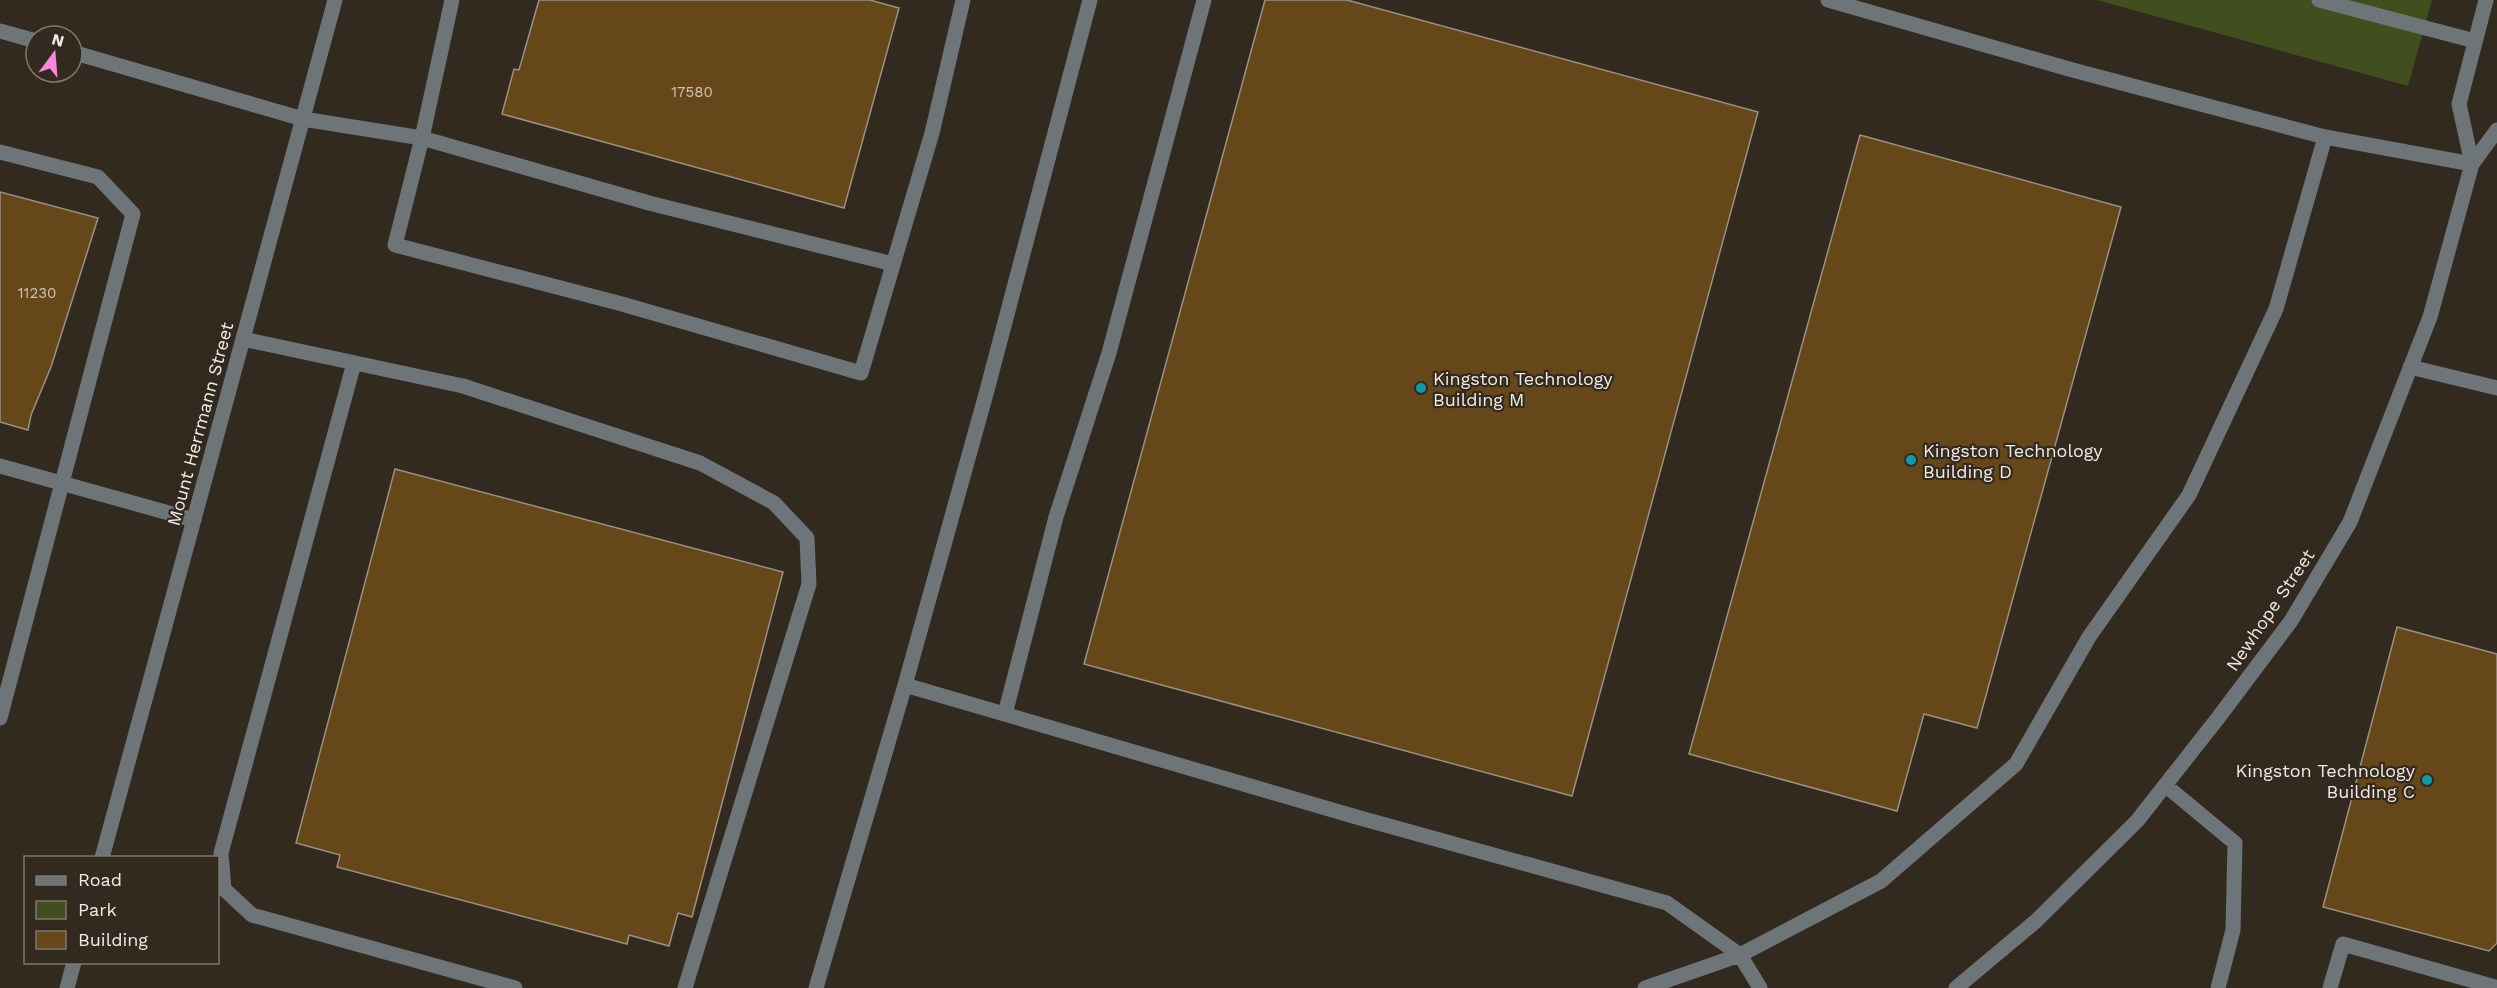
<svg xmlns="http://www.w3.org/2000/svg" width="2497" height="988" font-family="'Work Sans',sans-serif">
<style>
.green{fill:#414e1d}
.building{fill:#654719;stroke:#9a9082;stroke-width:1.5}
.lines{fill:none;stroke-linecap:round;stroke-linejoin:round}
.minor{stroke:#6d7578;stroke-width:15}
.culture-dot{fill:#0f9aa8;stroke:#332a1f;stroke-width:2}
.labels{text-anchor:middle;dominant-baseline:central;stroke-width:4.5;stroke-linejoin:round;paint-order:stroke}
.number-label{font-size:15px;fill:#cec2b1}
.poi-label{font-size:18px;fill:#f1ebe4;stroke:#332a1f;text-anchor:start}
.street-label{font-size:18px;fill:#f1ebe4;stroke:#332a1f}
</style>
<rect width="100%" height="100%" fill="#332a1f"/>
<path class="green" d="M2097,0H2432L2408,86Z"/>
<path class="building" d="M539,0H870L899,8L844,208L502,114L514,69L519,70Z
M1265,0H1347L1758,112L1572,796L1084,664Z
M1860,135L2121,207L1977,728L1924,714L1897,811L1689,754Z
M0,192L98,218L51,367L31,415L28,430L0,422Z
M395,469L783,572L692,917L678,913L669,946L629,935L627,944L337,867L340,855L296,843Z
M2397,627L2497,654V943L2489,951L2323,907Z"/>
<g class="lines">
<path class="minor" d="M452,0L422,138L395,245L622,304L861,373L932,133L963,0
M1828,0L2069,69L2325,137L2472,164
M2319,0L2475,41
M0,31L36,41
M72,52L303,119L422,138L649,203L893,264
M0,152L98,177L133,214L0,718
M2472,164L2459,104L2486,0
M243,339L463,386L700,463L774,503L807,538L809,584L685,988
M354,363L221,853L224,889L252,915L515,988
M2410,367L2497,388
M0,466L194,520
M905,685L986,394L1090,0
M1005,714L1056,517L1109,353L1204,0
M2165,785L2235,843L2233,930L2218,988
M102,858L335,0
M67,988L74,962
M816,988L905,685L1353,816L1667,903L1740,955L1760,988
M1645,988L1740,955L1881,881L2016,764L2089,637L2189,495L2276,309L2325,137
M1956,988L2036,921L2137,821L2218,718L2291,621L2350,522L2430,317L2472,164L2497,130
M2330,988L2343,944L2495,987"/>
</g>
<g class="culture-dot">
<circle cx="1421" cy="388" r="6"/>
<circle cx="1911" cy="460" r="6"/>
<circle cx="2427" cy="780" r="6"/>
</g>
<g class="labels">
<g class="number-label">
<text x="692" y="92">17580</text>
<text x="37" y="293">11230</text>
</g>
<g class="poi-label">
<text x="1433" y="378">Kingston Technology<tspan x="1433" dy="21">Building M</tspan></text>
<text x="1923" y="450">Kingston Technology<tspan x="1923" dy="21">Building D</tspan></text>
<text x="2415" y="770" text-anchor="end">Kingston Technology<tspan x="2415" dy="21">Building C</tspan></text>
</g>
<g class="street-label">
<text transform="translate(200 424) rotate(-75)">Mount Herrmann Street</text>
<text transform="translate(2270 610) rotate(-56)">Newhope Street</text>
</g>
</g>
<rect x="24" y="856" width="195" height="108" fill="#332a1f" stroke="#7f776e" stroke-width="1.5"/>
<rect x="36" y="876" width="30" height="9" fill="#6d7578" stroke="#7f776e" stroke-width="1.5"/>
<text x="78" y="886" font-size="18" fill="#f1ebe4">Road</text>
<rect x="36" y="901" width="30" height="18" fill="#414e1d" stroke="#7f776e" stroke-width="1.5"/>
<text x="78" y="916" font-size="18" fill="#f1ebe4">Park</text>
<rect x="36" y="931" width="30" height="18" fill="#654719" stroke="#7f776e" stroke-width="1.5"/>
<text x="78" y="946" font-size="18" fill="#f1ebe4">Building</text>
<g transform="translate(54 54) rotate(16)"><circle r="28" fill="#332a1f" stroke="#7f776e" stroke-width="1.5"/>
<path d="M0-4.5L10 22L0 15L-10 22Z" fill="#fe85df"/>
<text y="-9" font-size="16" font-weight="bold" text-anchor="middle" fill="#f1ebe4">N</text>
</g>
</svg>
